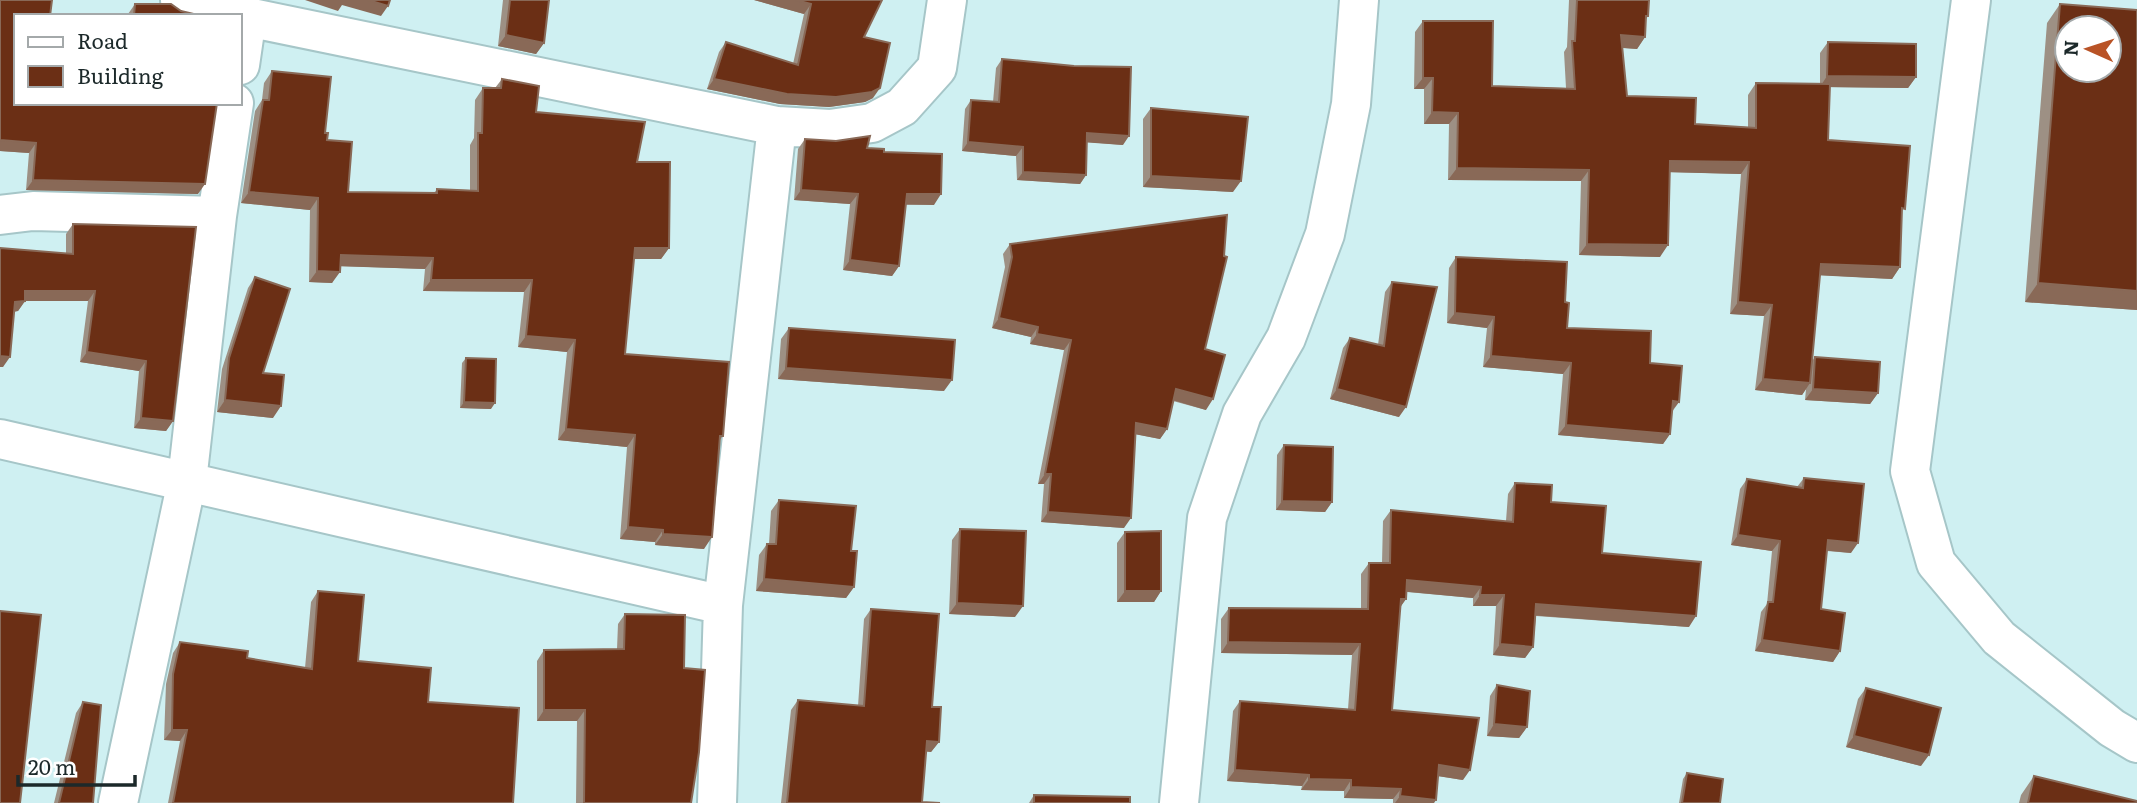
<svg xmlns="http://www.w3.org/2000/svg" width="2137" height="803" font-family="Literata,serif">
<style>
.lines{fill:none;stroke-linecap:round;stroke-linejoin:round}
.minor-casing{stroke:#a6c6c8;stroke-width:42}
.minor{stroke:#fff;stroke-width:38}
.wall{fill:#9d9084}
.shaded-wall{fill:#896957}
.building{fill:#6b2f15;stroke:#896957;stroke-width:2;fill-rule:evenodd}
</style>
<rect width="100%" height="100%" fill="#cff0f2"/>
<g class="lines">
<g class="minor-casing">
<path id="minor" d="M180,0L247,17L777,126L830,129L872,123L902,107L937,68L947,0
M1971,0L1910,471L1936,563L1999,638L2112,728L2137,743
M240,65L247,17
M0,215L33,211L217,216
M0,439L723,605
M118,803L187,481L217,216L234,103
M717,803L723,605L777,126
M1179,803L1207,518L1242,414L1286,338L1325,234L1351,104L1359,0"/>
</g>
<use href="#minor" class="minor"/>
</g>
<path class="wall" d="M0,0L16,16L198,194L26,190L29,153L0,151Z
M503,0H549L544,43L536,54L498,46Z
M754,0H882L864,37L873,98L865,102L829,107L780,104L707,89L719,52L726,42L793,64L804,14Z
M1569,0H1649L1648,16L1646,19L1645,37L1637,49L1622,48L1627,96L1695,124L1748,127V95L1756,83L1820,84V53L1828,42L1916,77L1908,88L1830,87L1828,140L1902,214L1900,267L1892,279L1820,275L1812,361L1815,357L1878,393L1870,404L1805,400L1806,389L1802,395L1755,390L1764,316L1730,314L1741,174L1669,172L1660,257L1579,255L1581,181L1448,180L1449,124H1424V89H1414L1415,32L1423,21L1492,86L1566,88L1564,52L1567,47Z
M135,4L181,11L194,16H127L128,14Z
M2060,4L2137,310L2025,302L2047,23Z
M1002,59L1123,145L1087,142L1086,175L1080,184L1017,180L1016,156L962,151L965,109L971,100L993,102L996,68Z
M272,71L325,133L348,192L434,193L437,189L470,190V145L474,138L475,100L483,88H495L502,79L536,112L637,162L669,248L661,259H633L625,354L723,436L719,441L704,549L655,545V542L620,539L627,447L558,440L567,352L518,347L524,292L423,291L425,269L340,266L332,283L309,282L310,210L241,203L255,111L262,100L264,83Z
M1151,108L1233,192L1143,187V119Z
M805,139L867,148L884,152L934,205H906L899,266L892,276L843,270L850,204L794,200L798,149Z
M73,224L196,227L173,421L166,431L134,428L139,371L80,362L88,301H25L18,311L14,312L3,367L0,248L66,254V234Z
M1010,244L1205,349L1206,410L1173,401L1167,429L1160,439L1135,434L1124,528L1041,522L1044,484H1038L1064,350L1030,344L1031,337L992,328L1005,267L1003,254Z
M1456,257L1565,302L1567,328L1650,363L1679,402L1672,412L1670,434L1663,444L1558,435L1563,374L1483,367L1487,328L1447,323L1449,268Z
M255,277L263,373L273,418L217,412L222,369L248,288Z
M1392,282L1399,417L1330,399L1343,348L1350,338L1378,345L1385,292Z
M789,328L944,391L778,379L781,339Z
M466,358L491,409L460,408L462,363Z
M1284,445L1332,502L1325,512L1276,510L1277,455Z
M1804,478L1851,553L1827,551L1821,609L1840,651L1833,662L1755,651L1761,612L1767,604L1772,551L1731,545L1740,489L1747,479L1797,487Z
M1515,483L1551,502L1602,553L1689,627L1536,616L1533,647L1525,658L1493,655L1496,606H1473V598L1407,592L1406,599L1400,607L1392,710L1463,780L1438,776L1434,803H1393V799L1344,798V791L1301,790L1302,786L1227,781L1233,711L1240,701L1348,709L1352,655L1221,653V619L1229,608L1361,609V574L1369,563H1382L1383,521L1391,510L1506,521L1508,494Z
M779,500L851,551L854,587L846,598L756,591L759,555L767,544H769L771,511Z
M960,529L1015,617L949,614L952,540Z
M1125,532L1161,591L1154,602H1117V543Z
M318,591L358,661L428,702L513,803H168L180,741L164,740L166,684L173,653L180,642L247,658L305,668L311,602Z
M871,609L932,707L939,742L931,752L926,751L922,802L940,803H781L791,710L798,700L858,706L864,619Z
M625,614L684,668L691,803H576L577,721H537V661L544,650L617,649L618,624Z
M1497,685L1527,727L1519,738L1487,736L1490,696Z
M1866,688L1921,766L1846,747L1858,699Z
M83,702L93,803H54L76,713Z
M1687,773L1720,803H1679L1683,779Z
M2034,776L2137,803H2019L2021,795Z
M1034,795V803H1029Z"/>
<path class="shaded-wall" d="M305,0H368L388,6L381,16L342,5L338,11Z
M754,0H796L811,4L804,14Z
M506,35L544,43L536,54L498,46Z
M1621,35L1645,37L1637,49L1613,47Z
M1827,76L1916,77L1908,88L1820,87Z
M1423,78H1433L1424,89H1414Z
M714,79L880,88L873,98L865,102L829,107L780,104L707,89Z
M1432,112L1458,113L1449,124H1424Z
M1087,133L1129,136L1123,145L1081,142Z
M0,140L36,143L29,153L0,151Z
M968,142L1023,147L1016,156L962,151Z
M1670,161L1749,162L1741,174L1662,172Z
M1457,168L1589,170L1581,181L1448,180Z
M1023,172L1086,175L1080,184L1017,180Z
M1151,176L1241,181L1233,192L1143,187Z
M33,180L205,184L198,194L26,190Z
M801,190L858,194L850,204L794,200Z
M249,192L318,198L310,210L241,203Z
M907,194H941L934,205L900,204Z
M1587,244L1668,245L1660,257L1579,255Z
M635,248H669L661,259H627Z
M341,255L433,258L425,269L333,266Z
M850,260L899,266L892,276L843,270Z
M1821,264L1900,267L1892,279L1813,275Z
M317,271L340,272L332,283L309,282Z
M431,280H532L524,292L423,291Z
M2038,283L2137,291V310L2025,302Z
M25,291H95L88,301H18Z
M25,301L18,311L8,312L15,302Z
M1738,302L1772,305L1764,316L1730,314Z
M1455,313L1494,317L1487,328L1447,323Z
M999,318L1038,327L1031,337L992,328Z
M1037,334L1071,340L1064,350L1030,344Z
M526,336L575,340L567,352L518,347Z
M87,352L146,361L139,371L80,362Z
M0,356L10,357L3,367H0Z
M1491,356L1571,363L1563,374L1483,367Z
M786,368L952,380L944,391L778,379Z
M1763,379L1810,383L1802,395L1755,390Z
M1176,389L1213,399L1206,410L1169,399Z
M1337,389L1406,407L1399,417L1330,399Z
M1813,389L1878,393L1870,404L1805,400Z
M225,400L281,406L273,418L217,412Z
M1673,401L1679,402L1671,412Z
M464,402L495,403L491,409L460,408Z
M141,418L173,421L166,431L134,428Z
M1136,423L1167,429L1160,439L1129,433Z
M1566,425L1670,434L1663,444L1558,435Z
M566,429L635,435L627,447L558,440Z
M1045,474H1051L1044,484H1038Z
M1282,501L1332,502L1325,512L1276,510Z
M1048,512L1131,518L1124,528L1041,522Z
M628,527L663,530L655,542L620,539Z
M663,534L712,537L704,549L655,545Z
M1738,535L1780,541L1772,551L1731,545Z
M1828,540L1858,543L1851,553L1821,550Z
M764,579L854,587L846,598L756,591Z
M1407,580L1481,587L1473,598L1399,591Z
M1125,591H1161L1154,602H1117Z
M1480,595H1504L1496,606H1473Z
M1401,599H1406L1399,609Z
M957,603L1023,606L1015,617L949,614Z
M1536,604L1696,616L1689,627L1529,615Z
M1762,640L1840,651L1833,662L1755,651Z
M1228,642L1360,644L1352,655L1221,653Z
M1500,644L1533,647L1525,658L1493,655Z
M544,710H585L577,721H537Z
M1494,724L1527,727L1519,738L1487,736Z
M172,730H187L180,741L164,740Z
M1854,736L1929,755L1921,766L1846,747Z
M927,741L939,742L931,752L920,751Z
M1439,765L1470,770L1463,780L1431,775Z
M1235,770L1309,775L1302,786L1227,781Z
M1309,779L1351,780L1344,791L1301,790Z
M1351,787L1401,789L1393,799L1344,798Z
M1400,796L1436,800L1434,803H1395Z"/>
<path class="building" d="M0,0H52L50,16H16V103H217L205,184L33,180L36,143L0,140Z
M368,0H390L388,6Z
M510,0H549L544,43L506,35Z
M796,0H882L864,37L890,43L880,88L872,92L836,97L787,94L714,79L726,42L798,65L811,4Z
M1577,0H1649L1648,16H1646L1645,37L1621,35L1627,96L1696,98L1695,124L1756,128V83L1830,84L1828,140L1910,146L1905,209L1902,208L1900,267L1821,264L1810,383L1763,379L1772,305L1738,302L1749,162L1670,161L1668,245L1587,244L1589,170L1457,168L1458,113L1432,112L1433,78H1423V21H1493L1492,86L1575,89L1572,41H1575Z
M135,4H171L181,11L194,14V16H134Z
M2060,4L2137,10V291L2038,283ZM2067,28H2109V70H2067Z
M1828,42L1916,44V77L1827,76Z
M1002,59L1074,66L1131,67L1129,136L1087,133L1086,175L1023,172V147L968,142L971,100L999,102Z
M272,71L331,77L325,133H328L327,140L352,142L348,192L437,193V189L478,191V133H482L483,88H501L502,79L539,86L536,112L645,122L637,162H670L669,248H635L625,354L729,362L723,436H720L712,537L663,534V530L628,527L635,435L566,429L575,340L526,336L532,280H431L433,258L341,255L340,272L317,271L318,198L249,192L263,100H269Z
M1151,108L1248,117L1241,181L1151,176Z
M870,136L867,148L884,149V152L942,154L941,194H907L899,266L850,260L858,194L801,190L805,139L836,141Z
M1227,215L1224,256L1227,257L1205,349L1225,355L1213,399L1176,389L1167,429L1136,423L1131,518L1048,512L1051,474H1045L1071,340L1037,334L1038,327L999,318L1012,257L1010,244Z
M73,224L196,227L173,421L141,418L146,361L87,352L95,291H25V301L15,302L10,357L0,356V248L73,254Z
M1456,257L1567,262L1565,302L1569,303L1567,328L1651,331L1650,363L1682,366L1679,402L1673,401L1670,434L1566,425L1571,363L1491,356L1494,317L1455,313Z
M255,277L290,289L263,373L284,375L281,406L225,400L229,358Z
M1392,282L1437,287L1406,407L1337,389L1350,338L1384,346Z
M789,328L955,340L952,380L786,368Z
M1815,357L1880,362L1878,393L1813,389Z
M466,358L496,359L495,403L464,402Z
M1284,445L1333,447L1332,502L1282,501Z
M1804,478L1864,484L1858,543L1828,540L1821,609L1845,613L1840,651L1762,640L1768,602H1773L1780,541L1738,535L1747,479L1803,488Z
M1515,483L1552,485L1551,502L1606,506L1602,553L1701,562L1696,616L1536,604L1533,647L1500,644L1504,595H1480L1481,587L1407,580L1406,599H1401L1392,710L1479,718L1470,770L1439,765L1436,800L1400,796L1401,789L1351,787V780L1309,779V775L1235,770L1240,701L1355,710L1360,644L1228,642L1229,608L1368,609L1369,563H1390L1391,510L1513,522Z
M779,500L856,506L851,551H857L854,587L764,579L767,544H776Z
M960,529L1026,531L1023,606L957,603Z
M1161,531V591H1125V532Z
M318,591L364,595L358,661L431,668L428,702L519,708L513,803H173L187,730H172L173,674L180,642L248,651L247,658L312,669Z
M871,609L939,614L932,707H941L939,742L927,741L922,802L940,803H787L798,700L864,706Z
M0,611L41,615L20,803H0Z
M625,614L685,615L684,668L705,670L699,752L691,803H584L585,710H544V650L624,649Z
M1497,685L1530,691L1527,727L1494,724Z
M1866,688L1941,708L1929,755L1854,736Z
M83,702L101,705L93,803H59Z
M1687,773L1723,779L1720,803H1682Z
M2034,776L2137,801V803H2028Z
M1034,795L1130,797V803H1034Z"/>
<rect x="14" y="14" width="228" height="91" fill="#ffffff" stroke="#a4a9aa" stroke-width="2"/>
<rect x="28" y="37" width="35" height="10" fill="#ffffff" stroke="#a4a9aa" stroke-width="2"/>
<text x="77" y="49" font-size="21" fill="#1c292a">Road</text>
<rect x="28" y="66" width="35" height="21" fill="#6b2f15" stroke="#a4a9aa" stroke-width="2"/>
<text x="77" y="84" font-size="21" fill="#1c292a">Building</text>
<g transform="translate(2088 49) rotate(273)"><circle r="33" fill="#ffffff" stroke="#a4a9aa" stroke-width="2"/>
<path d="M0-5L12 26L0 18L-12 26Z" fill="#b95326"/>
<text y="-10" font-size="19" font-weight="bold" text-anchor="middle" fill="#1c292a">N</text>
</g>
<path d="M18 775v10h117v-10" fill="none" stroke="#1c292a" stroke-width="3.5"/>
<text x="28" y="775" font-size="21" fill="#1c292a" stroke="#ffffff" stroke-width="5" paint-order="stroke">20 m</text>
</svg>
